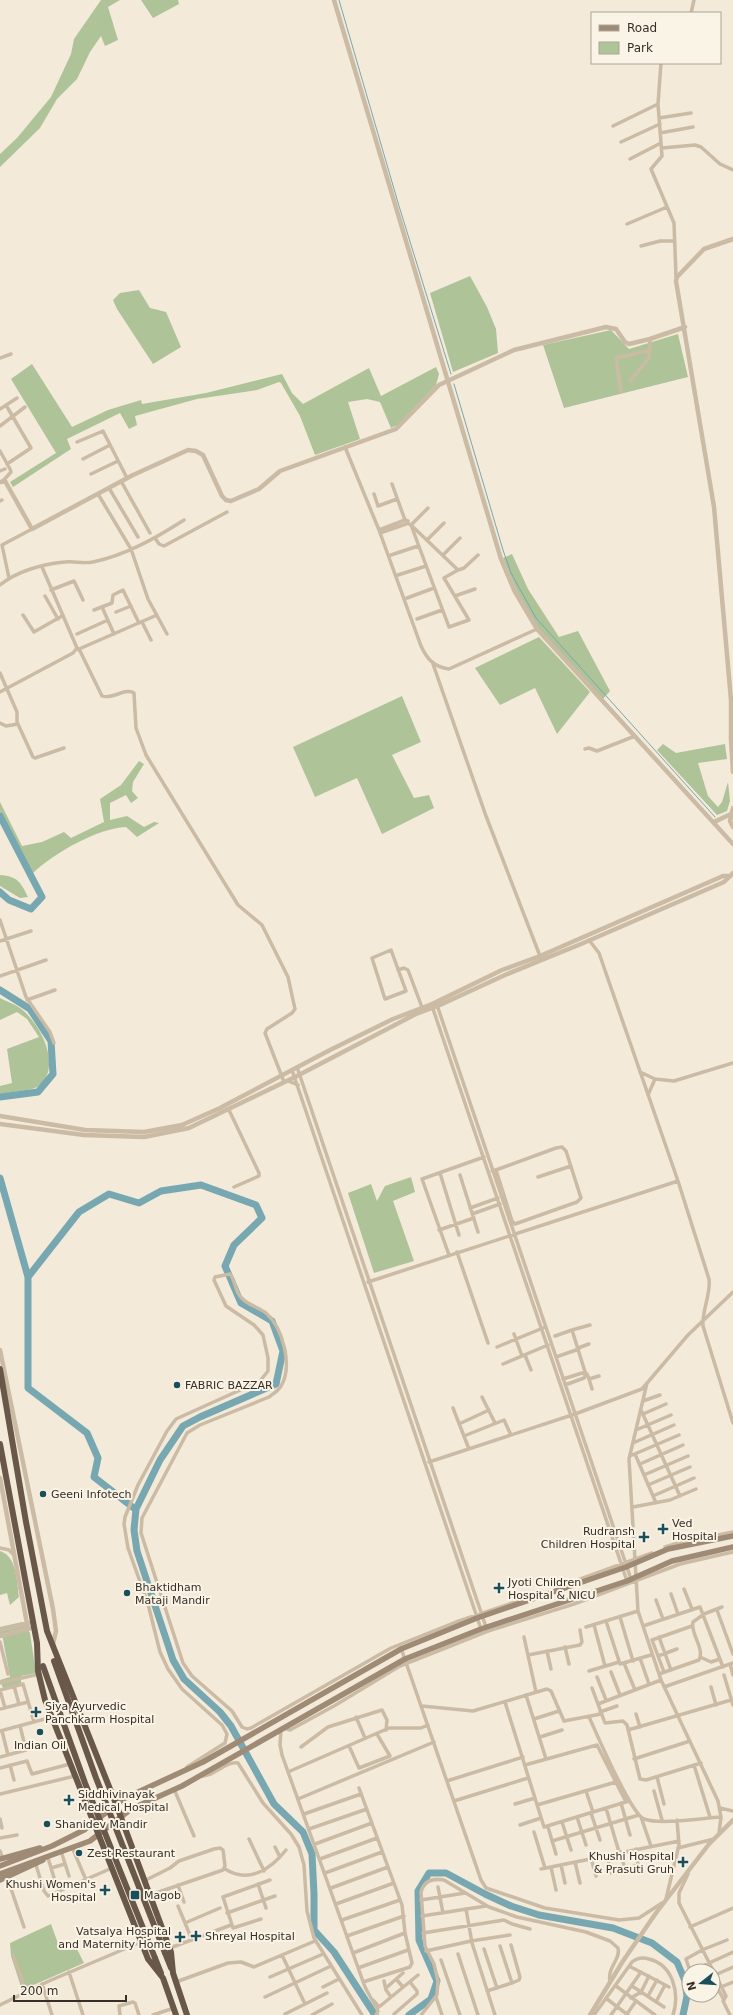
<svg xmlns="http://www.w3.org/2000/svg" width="733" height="2015" font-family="'DejaVu Sans',sans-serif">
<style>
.green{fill:#afc399}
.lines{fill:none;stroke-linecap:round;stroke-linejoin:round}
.stream{stroke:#77a7b1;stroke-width:1}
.river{stroke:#77a7b1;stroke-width:7}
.minor{stroke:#cbbba5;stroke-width:3.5}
.tertiary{stroke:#cbbba5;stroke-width:4.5}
.secondary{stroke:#9f8a76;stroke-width:5.5}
.trunk{stroke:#69584a;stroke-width:6}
.trunk-bridge{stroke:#69584a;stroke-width:6}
.poi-dot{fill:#1a4e5a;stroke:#faf4e6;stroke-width:1.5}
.labels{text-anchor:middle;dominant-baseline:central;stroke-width:4;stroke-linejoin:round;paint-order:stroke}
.poi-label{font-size:11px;fill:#372e27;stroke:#faf4e6;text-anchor:start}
</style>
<rect width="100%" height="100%" fill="#f3ead9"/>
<path class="green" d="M101,0H120L108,7L118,40L105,46L101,36L90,52L77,79L57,99L40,128L0,167V154L17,138L51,97L71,54L74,39Z
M141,0H178L179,4L153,18Z
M470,276L487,307L496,329L498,353L453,372L430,293Z
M139,290L150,308L166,312L181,347L153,364L117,309L113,300L120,293Z
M611,330L629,349L678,334L688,377L564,408L543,345Z
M32,364L72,427L108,410L141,400L142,404L206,393L282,374L292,393L303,404L369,368L381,396L436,367L439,374L436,385L398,425L391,428L380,402L367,399L348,402L360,439L315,455L300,416L281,383L279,382L257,390L197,399L135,416L137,425L129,429L120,413L67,439L71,449L13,487L10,482L56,453L11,379Z
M512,554L528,589L559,637L578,631L610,691L603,699L538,629L516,589L503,558Z
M539,637L590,692L557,734L535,688L500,705L475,668Z
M402,696L421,742L392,755L414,798L429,795L434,808L382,834L357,778L315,797L293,747Z
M663,744L676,753L725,744L727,759L698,763L708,796L718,807L722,802L728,782L730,801L727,811L717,815L657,750Z
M139,761L144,764L133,782L132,791L138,798L131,803L126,795L110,803V820L127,816L144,827L154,822L159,823L137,837L126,827C98,828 54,853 33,873L0,811V802L22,846L42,842L64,832L71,838L104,822L100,799L121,785Z
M0,875C18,876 21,883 28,897L20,898L0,886Z
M0,998C5,1001 12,1003 17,1006C39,1019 65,1069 37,1087C31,1091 8,1092 0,1094V1086L12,1083L7,1049L39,1037L27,1019L17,1012L0,1020Z
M411,1177L415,1192L393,1201L414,1261L374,1273L348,1193L371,1184L377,1201L385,1186Z
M0,1551C17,1556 17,1582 19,1597L10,1605L7,1593L0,1595Z
M22,1622L30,1633L36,1673L21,1676V1683L3,1688L0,1680L10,1677L2,1634H0V1627Z
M51,1924L60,1949L75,1945L84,1963L22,1990L11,1956L10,1943Z"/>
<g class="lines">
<path class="stream" d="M339,0L399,206L451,374
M454,384L503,550L511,573L536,618L715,817"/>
<path class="river" d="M0,816L42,897L31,909L9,900L0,892
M0,990L30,1009L51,1041L53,1074L38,1092L0,1097
M0,1178L28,1277L79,1212L109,1194L139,1203L161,1191L201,1185L256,1205L262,1218L234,1245L225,1266L241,1303L272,1321L283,1351L276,1384L200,1417L183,1426L160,1460L136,1509L134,1530L137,1551L173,1660L184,1679L220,1712L231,1726L274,1804L303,1832L312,1854L314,1894V1930L334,1952L375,2015
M28,1277V1388L87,1433L98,1458L94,1477L135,1509
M409,2015L431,1999L437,1981L419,1940L418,1891L429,1873H446L485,1894L511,1906L539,1915L613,1928L652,1943L677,1962L685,1981L687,1996L683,2015"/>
<path class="minor" d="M691,13L694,0
M661,63L658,104L662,156L651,169L674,223L676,277
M659,118L691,113
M613,126L658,104
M660,133L693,127
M621,142L660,124
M662,148L695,145L701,147L720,164L733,170
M630,159L661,143
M627,224L667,207
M641,246L660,241H674
M0,358L11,354
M630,381L649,358L650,339
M621,392L616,358L650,350
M6,405L31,448L7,464
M0,409L17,398
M0,426L25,407
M77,442L103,431L127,478
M345,447L379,530L421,646C427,659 434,667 449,669L537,629
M0,451L10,469L11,472L2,482
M83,459L110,445
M0,471L5,469
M91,474L118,461
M121,481L150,533
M392,484L405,520
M109,488L138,537
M98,494L131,549L148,599L167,634
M374,494L378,506L397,499
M0,501L2,500
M407,523L411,525L449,627L469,620L444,578L458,570L411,525L428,508
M379,530L405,520L408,521L406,524L380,533
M155,538L159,544L164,546L227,512
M427,540L444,523
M391,555L418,546
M443,555L460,538
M458,570L464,568L478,555
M398,575L426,566
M9,578L2,545L32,529
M0,585C17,571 43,564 65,562C75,561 83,564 93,562C126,555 156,538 184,520
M51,590L74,581L83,600
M45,596L58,619
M455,596L475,589
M407,598L434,588
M102,607L114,634
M94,610L112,603L113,595L123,590L139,623
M116,612L131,606
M23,615L34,632L62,616
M417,619L442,610
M142,622L151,640
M77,634L108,620
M77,648L80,651L102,696C112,700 126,687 134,693L136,728L146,755L238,905L262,925L288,977L295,1009L292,1013L267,1029L265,1033L284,1082
M79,649L157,615
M433,664L486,816L540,956
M0,673L17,712V722L33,757L35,758L64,748
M0,692L73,653L77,648L42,567
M0,723L6,726L18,724
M585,749L589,748L597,751L635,736
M0,920L26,997L50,1032L54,1043
M589,940L599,953L678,1181L709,1279C711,1295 702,1309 703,1326L733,1423
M0,941L31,931
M391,950L406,991L385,999L372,958Z
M398,970L404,968L408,970L423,1010
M0,976L46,960
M27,1000L55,990
M437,1005L631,1579
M432,1006L627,1581
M297,1067L486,1627
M292,1070L481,1629
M640,1072L655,1079L674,1081L733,1063
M288,1081L298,1085
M648,1095L655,1079
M229,1110L259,1173V1176L234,1187
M492,1171H493L556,1148L562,1147L566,1151L581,1198L577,1202L515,1224L512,1221L496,1170
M440,1173L459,1235
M460,1175L478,1232
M538,1177L571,1166
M470,1208L498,1198
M472,1214L500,1204
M439,1230L474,1218
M457,1252L488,1343
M449,1255L422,1179L484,1157
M368,1282L678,1181
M572,1330L590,1325
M514,1334L522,1356
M555,1336L572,1330L586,1375
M497,1347L543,1328
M578,1348L589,1344
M525,1355L531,1370
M556,1357L579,1349
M503,1364L548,1345
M587,1374L589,1379L599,1376
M563,1379L582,1373L586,1375
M589,1379L592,1389
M647,1383L629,1459L638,1611L661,1680L718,1801L721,1817L719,1833
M565,1385L584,1378L586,1375
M482,1397L495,1423
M643,1401L660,1395
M453,1408L469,1449
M641,1410L680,1496
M643,1414L666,1404
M459,1424L489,1410
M636,1430L671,1415
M464,1436L504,1420L511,1435
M633,1443L674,1425
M635,1454L656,1503
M630,1456L679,1435
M429,1462L575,1414L642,1389L688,1335L733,1292
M640,1464L683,1445
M644,1475L688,1456
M648,1485L690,1467
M653,1496L694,1478
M633,1507L670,1500L696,1489
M665,1547L678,1543L733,1532
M0,1548L9,1550L13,1554
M575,1581L652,1553
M684,1589L692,1609
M671,1594L678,1614
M656,1600L663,1619
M717,1610L733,1654
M620,1617L633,1661
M606,1621L620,1664L651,1655
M594,1625L605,1666
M643,1626L700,1607L723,1667
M586,1627L638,1611
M524,1637L536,1692
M659,1637L671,1670
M0,1642L8,1674
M565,1647L569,1664
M401,1648L481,1880L486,1888L545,1908L619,1920L639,1918L662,1903
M547,1651L551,1669
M528,1655L580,1645L582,1642L580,1630
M658,1656L677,1649
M700,1657L711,1662L720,1659
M640,1658L649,1684
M624,1663L635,1690
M730,1664L733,1675
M589,1671L619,1662
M611,1672L620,1695
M664,1672L652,1640L692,1626
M659,1674L699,1660C705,1648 690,1634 693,1622L704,1614L722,1607
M724,1675L733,1705
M597,1677L606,1700
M0,1683L39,1674
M14,1686L19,1704
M664,1687L733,1663
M711,1687L716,1705
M592,1688L605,1723L623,1721L627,1725L640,1779L646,1780L701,1763
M0,1690L23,1684L34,1722
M0,1690L5,1708
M526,1695L546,1759
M505,1702L544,1827L629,1801
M598,1704L661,1680
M422,1706L473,1711L547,1689L551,1691L564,1721L601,1714
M0,1709L28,1702
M600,1712L617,1706
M636,1714L640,1727
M356,1717L365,1738
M589,1717C597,1734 630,1813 644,1819C661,1825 702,1818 721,1817
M534,1719L559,1711
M284,1728L290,1730L334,1706L400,1666L488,1631L574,1604L680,1564L733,1552
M281,1729L280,1745L282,1755L365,1987L378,2011L376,2015
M628,1730L731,1700
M0,1731L52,1717
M2,1731L8,1755
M540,1737L562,1730
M349,1746L359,1768L390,1756L377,1734
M301,1747L328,1727L382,1710L387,1720L386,1730
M0,1757L26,1750L20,1726
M634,1759L690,1741
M10,1765L14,1780
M525,1765L597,1745L626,1802
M694,1765L710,1817
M187,1767L225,1743L227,1734L222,1725L182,1689L168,1669L160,1652L148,1604L128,1548L124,1524L125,1517L138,1485L167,1431L176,1419L260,1381L268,1371V1358L263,1335L254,1325L226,1306L214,1280L215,1277L230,1274C235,1280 235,1290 240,1296C245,1304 258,1307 266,1313C283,1328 293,1366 281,1386C278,1391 273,1394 269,1397L200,1425L187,1433L142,1518L141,1533L183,1663L192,1676L232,1711L242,1727L247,1729L251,1728L391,1648L456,1622L539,1594
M0,1768L27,1761L32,1774L70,1764
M288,1772L389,1728H421L428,1725
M199,1776C214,1778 224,1761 238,1763L263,1803L291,1834L299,1847L304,1865L307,1911L314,1938L362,2015
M657,1777L664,1804
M447,1781L523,1757
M359,1788L402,1905L405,1933L412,1963L410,1967L363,1982
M174,1789L194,1836
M586,1791L593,1812
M654,1791L662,1820
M0,1794L75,1776
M298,1799L434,1742
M454,1801L528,1778
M621,1803L630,1835
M515,1804L535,1798
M537,1805L616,1782
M606,1808L619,1852
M720,1808L733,1811
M591,1813L600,1840
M304,1814L361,1794
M577,1817L586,1845
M641,1817L651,1846
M0,1819L2,1828
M562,1822L571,1850
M520,1825L541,1818
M548,1827L556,1854
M309,1829L367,1809
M534,1832L545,1868
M0,1838L17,1835
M249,1839L264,1871
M552,1841L639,1815
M315,1844L372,1823
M72,1847L86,1880
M275,1847L280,1857
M678,1848L714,1839
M0,1851L3,1859
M61,1851L69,1876
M621,1852L625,1871
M607,1855L611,1873H614L638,1865L636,1849
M48,1858L55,1881
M591,1858L596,1876
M320,1859L377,1838
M575,1862L580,1883
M36,1865L44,1891L48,1896L112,1868
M561,1865L565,1883
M551,1867L556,1890
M51,1868L65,1864
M225,1869C249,1884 271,1869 286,1850
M541,1869L679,1841
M325,1873L382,1852
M688,1874L679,1893V1903L726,1996L723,2001L730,2015
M7,1877L24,1927
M144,1881L170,1868L179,1861L214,1849L220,1848L223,1850L225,1866L223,1870L150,1895
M258,1884L266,1908
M178,1885L184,1902
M438,1887L443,1913
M331,1888L388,1867
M666,1899L679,1845L677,1820
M421,1900L465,1893
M336,1904L394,1883
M178,1906L192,1940
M466,1909L472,1943L495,2015
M227,1913L275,1896
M422,1916L486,1906
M261,1919L233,1928L223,1897L270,1880
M342,1920L400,1900
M185,1923L220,1908
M690,1927L733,1908
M423,1933L504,1920L512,1924L530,1929
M347,1936L404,1916
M511,1945L520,1977L519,1980L512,1983
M170,1948L231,1925
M484,1949L497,1988
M426,1951L471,1941L510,1935
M353,1953L405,1933
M458,1954L478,2015
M13,1955L26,1992
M282,1955L305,2004
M441,1960L460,2015
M629,1966L669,1987
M358,1968L408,1950
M696,1969L733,1952
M690,1971L686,1959L702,1950L727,1940
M69,1972L83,2015
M715,1975L733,1967
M270,1977L323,1954
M396,1979L403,1987
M384,1981L386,1990L391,1997
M176,1982L228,1963L241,1962L254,1967L315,1941
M714,1982L724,2000
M42,1984L52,2015
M616,1986L655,2015
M632,1986L664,2007
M323,1987L339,1979
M721,1987L733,1982
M386,1988L403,1973
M487,1991L512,1983L500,1946
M648,1996L657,1980
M265,1997L331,1966
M436,1997L442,2015
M631,1998L641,1992L649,1976
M607,1999L628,2015
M373,2000L379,2007L418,1975
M656,2002L665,1985
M0,2005L49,1981L141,1942
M285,2014L327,1993
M394,2014L417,1994V1991L410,1982
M627,2014L636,2001
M120,2015L119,2006L133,2002L135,2003L139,2015
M153,2015L174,2008
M312,2015L332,2004
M421,2015L437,1995L438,1981L434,1964L425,1946L421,1892C424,1881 433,1878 444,1880L489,1907L517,1917L586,1932L610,1941L618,1948C621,1960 607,1966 610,1982
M594,2015L632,1962C637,1958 643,1957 649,1959C673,1965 680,1993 673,2015
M611,2015L641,1972"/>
<path class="tertiary" d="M334,0L501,559L514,590L537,629L733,844
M733,239L704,249L677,277L676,281L714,507L731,700V740L733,772
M0,482L5,481L32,529L133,475L188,450L196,451L203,455L222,496L226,500L231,501L259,489L280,471L396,429L439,385L514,350L606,327L616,329L625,342L629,344L650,339L685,327
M733,808L730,821L733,827
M714,822L731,814
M0,1116L85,1130L144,1132L182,1125L220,1108L330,1050L393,1019L432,1004L502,970L540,956L723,876H730
M0,1124L84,1135L144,1137L189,1128L295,1077L416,1014L440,1005L505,975L581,944L724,882L733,873
M0,1350L53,1609L56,1631L53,1644
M0,1478L28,1629
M0,1630L29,1623
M0,1636L31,1628
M590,2015L623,1961L656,1913L709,1844L733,1820"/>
<path class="secondary" d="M0,1859L40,1848
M0,1866L52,1846L84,1830L123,1799L203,1762L401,1649L477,1618L626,1567L668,1549L733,1536
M0,1874L90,1841L131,1809L182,1786L405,1659L481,1629L627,1581L672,1561L733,1547
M0,1880L43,1860"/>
<path class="trunk" d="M0,1369L26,1522L47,1631L116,1804L171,1952L173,1973L187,2015
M0,1444L37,1643L38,1671L45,1700L148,1959L163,1978L176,2015
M165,1953L171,1968
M155,1958L161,1973"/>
<path class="trunk-bridge" d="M54,1661L96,1778L165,1953
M43,1666L85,1783L155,1958"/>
</g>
<g class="poi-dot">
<circle cx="177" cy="1385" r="4"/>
<circle cx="43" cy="1494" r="4"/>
<path d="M661 1523h4v4h4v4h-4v4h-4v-4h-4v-4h4z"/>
<path d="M642 1531h4v4h4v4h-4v4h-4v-4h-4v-4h4z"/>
<path d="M497 1582h4v4h4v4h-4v4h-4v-4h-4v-4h4z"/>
<circle cx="127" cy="1593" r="4"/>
<path d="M34 1706h4v4h4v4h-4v4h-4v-4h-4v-4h4z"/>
<circle cx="40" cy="1732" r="4"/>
<path d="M67 1794h4v4h4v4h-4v4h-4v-4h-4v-4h4z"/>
<circle cx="47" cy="1824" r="4"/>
<circle cx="79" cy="1853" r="4"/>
<path d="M681 1856h4v4h4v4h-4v4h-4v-4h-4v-4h4z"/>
<path d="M103 1884h4v4h4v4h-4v4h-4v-4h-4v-4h4z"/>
<rect x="130" y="1890" width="10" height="10" rx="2"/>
<path d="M194 1930h4v4h4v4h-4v4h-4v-4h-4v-4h4z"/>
<path d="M178 1931h4v4h4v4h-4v4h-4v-4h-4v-4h4z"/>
</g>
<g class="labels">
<g class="poi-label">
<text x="185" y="1385">FABRIC BAZZAR</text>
<text x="51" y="1494">Geeni Infotech</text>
<text x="672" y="1523">Ved<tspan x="672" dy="13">Hospital</tspan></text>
<text x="635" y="1531" text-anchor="end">Rudransh<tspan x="635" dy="13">Children Hospital</tspan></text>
<text x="508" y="1582">Jyoti Children<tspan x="508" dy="13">Hospital &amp; NICU</tspan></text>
<text x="135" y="1587">Bhaktidham<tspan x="135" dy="13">Mataji Mandir</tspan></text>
<text x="45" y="1706">Siya Ayurvedic<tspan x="45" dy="13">Panchkarm Hospital</tspan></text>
<text x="40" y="1745" text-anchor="middle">Indian Oil</text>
<text x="78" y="1794">Siddhivinayak<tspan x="78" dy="13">Medical Hospital</tspan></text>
<text x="55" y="1824">Shanidev Mandir</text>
<text x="87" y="1853">Zest Restaurant</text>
<text x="674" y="1856" text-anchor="end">Khushi Hospital<tspan x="674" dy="13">&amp; Prasuti Gruh</tspan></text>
<text x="96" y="1884" text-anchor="end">Khushi Women's<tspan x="96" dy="13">Hospital</tspan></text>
<text x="144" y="1895">Magob</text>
<text x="171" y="1931" text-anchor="end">Vatsalya Hospital<tspan x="171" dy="13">and Maternity Home</tspan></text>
<text x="205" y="1936">Shreyal Hospital</text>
</g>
</g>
<rect x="591" y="12" width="130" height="52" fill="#faf4e6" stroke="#aca59a"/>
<rect x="599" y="25" width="20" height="6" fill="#9f8a76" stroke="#aca59a"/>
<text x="627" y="32" font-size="12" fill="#372e27">Road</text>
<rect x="599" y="42" width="20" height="12" fill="#afc399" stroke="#aca59a"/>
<text x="627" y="52" font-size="12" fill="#372e27">Park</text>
<g transform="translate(701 1983) rotate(253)"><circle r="19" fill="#faf4e6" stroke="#aca59a"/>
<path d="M0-3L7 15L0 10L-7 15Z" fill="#1a4e5a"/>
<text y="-6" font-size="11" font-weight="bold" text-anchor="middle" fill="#372e27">N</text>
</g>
<path d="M14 1995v6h112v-6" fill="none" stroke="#372e27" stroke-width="2"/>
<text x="20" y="1995" font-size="12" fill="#372e27" stroke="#faf4e6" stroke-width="3" paint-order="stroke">200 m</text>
</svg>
